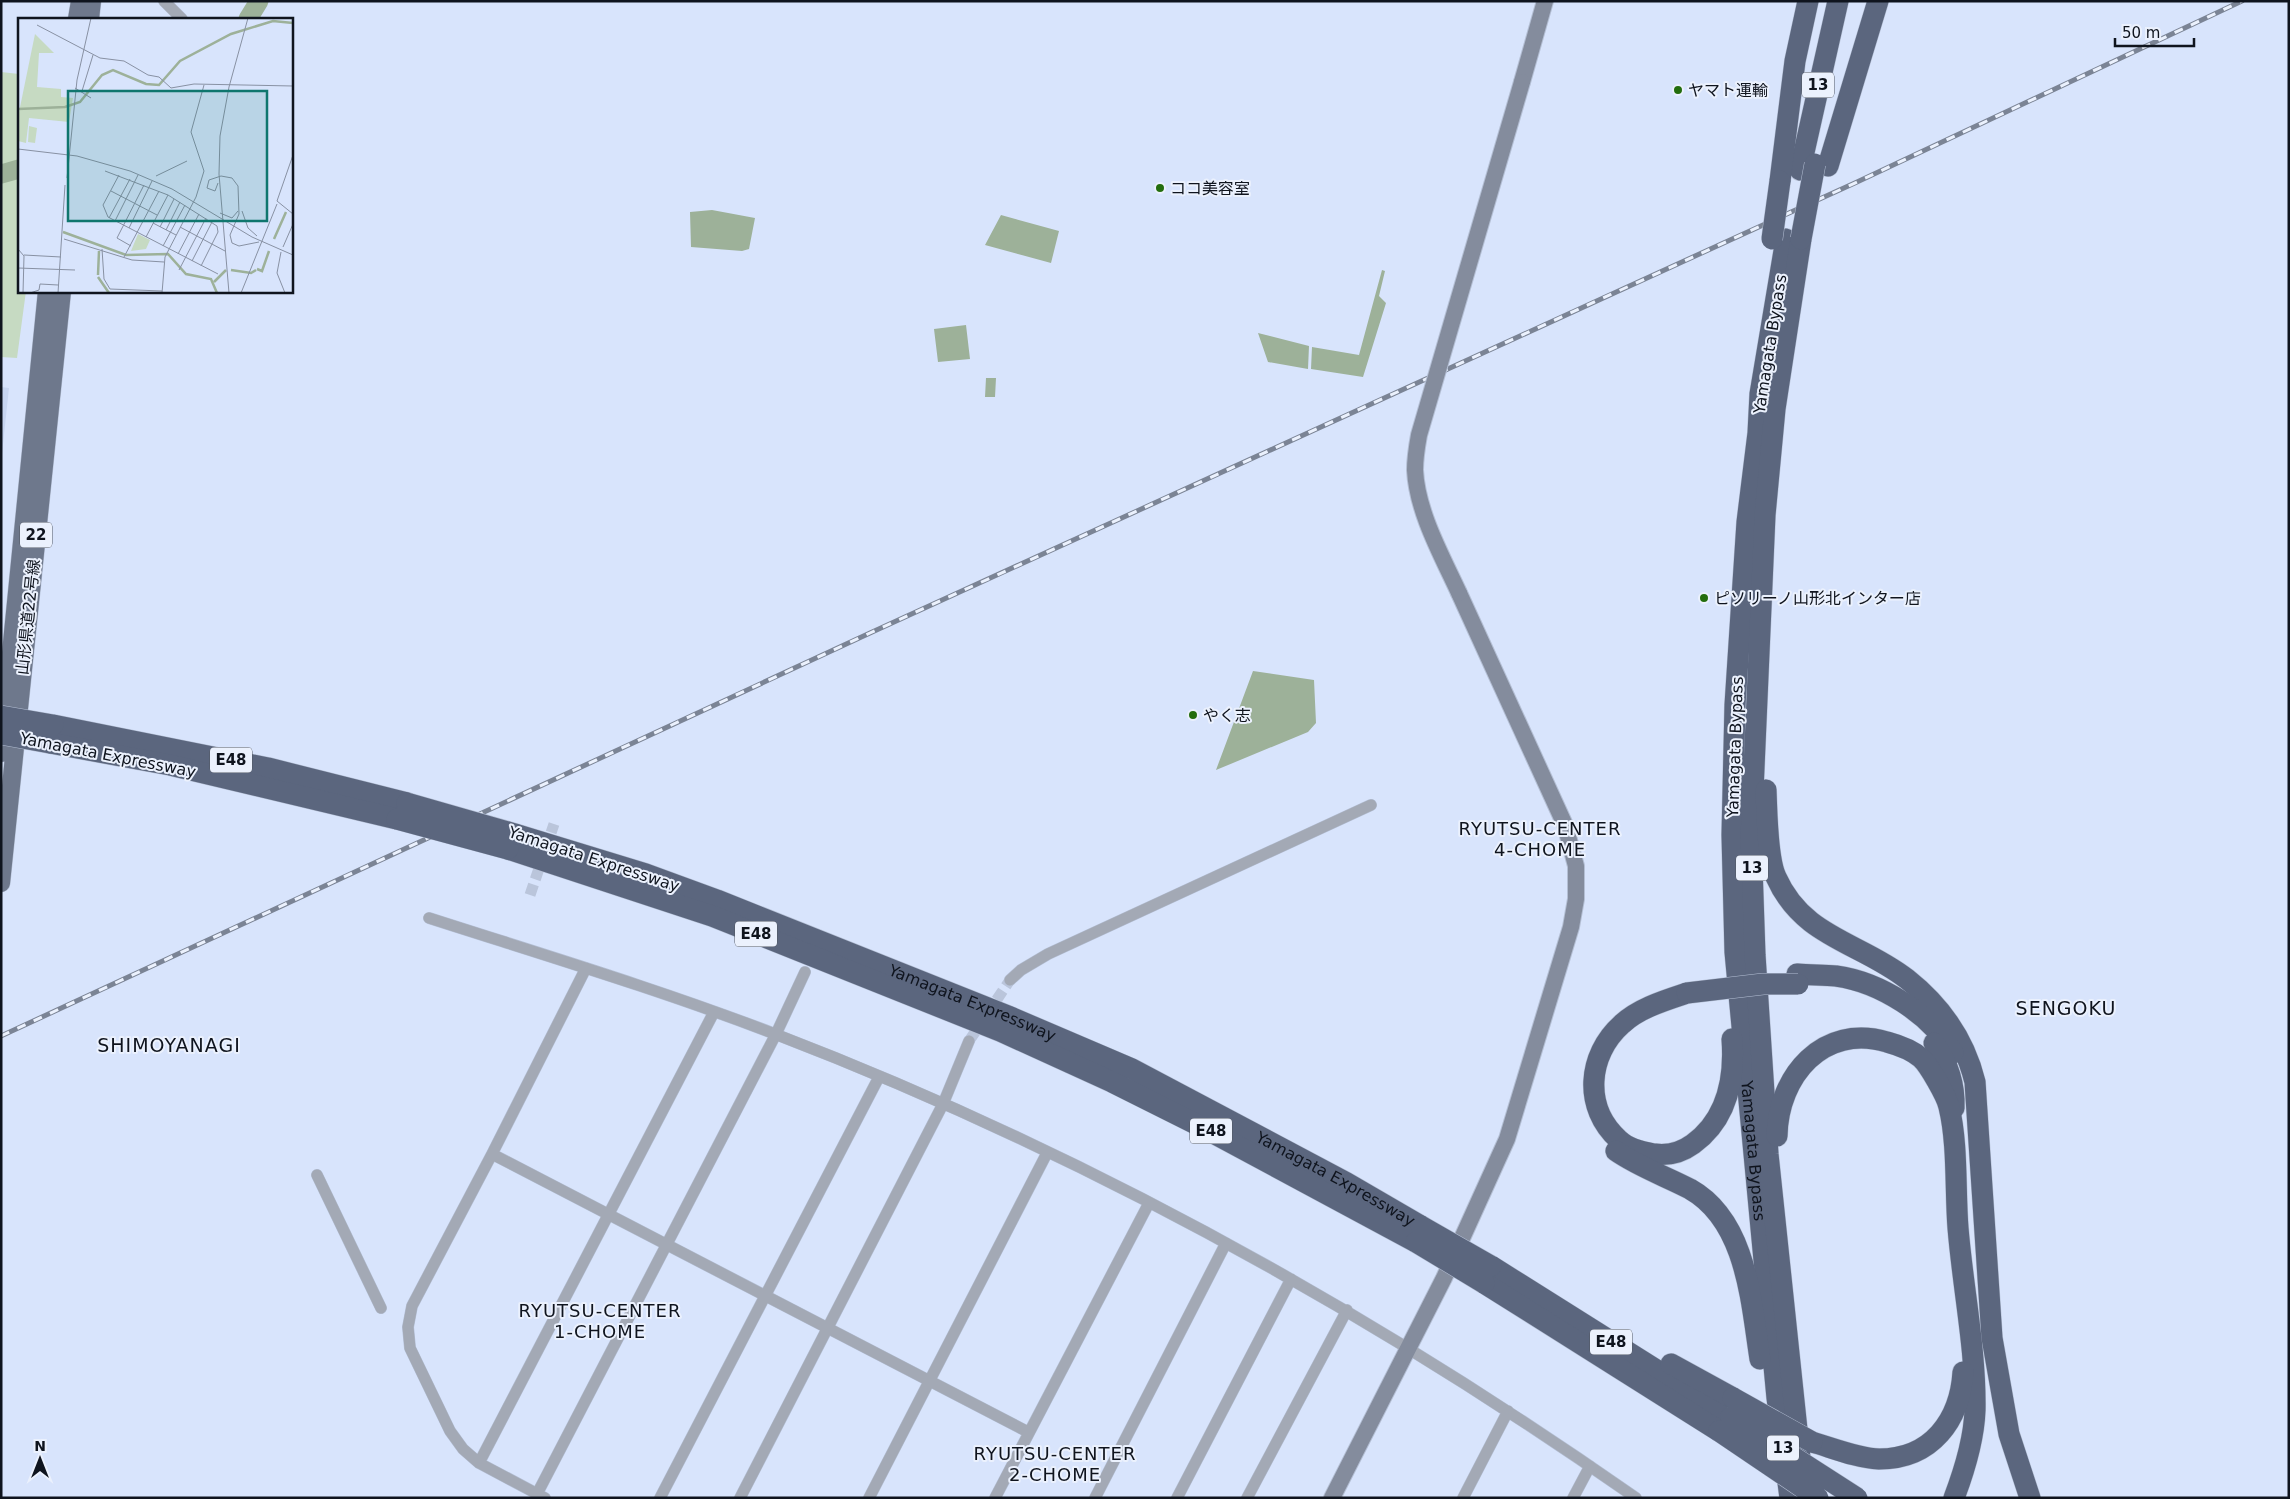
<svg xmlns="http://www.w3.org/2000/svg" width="2290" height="1499" font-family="'DejaVu Sans','Noto Sans JP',sans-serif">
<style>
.built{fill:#c7d5f1}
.green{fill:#c6dac2}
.water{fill:#9db199}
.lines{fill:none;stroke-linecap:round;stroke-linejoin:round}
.river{stroke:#9db199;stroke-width:19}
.street-tunnel{stroke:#bac5db;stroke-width:11;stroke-dasharray:11 5.5;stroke-linecap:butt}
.street-casing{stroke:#b4bfd4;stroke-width:12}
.secondary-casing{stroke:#b4bfd4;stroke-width:18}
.primary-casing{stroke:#b4bfd4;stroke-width:19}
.highway-casing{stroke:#b4bfd4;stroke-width:22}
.street{stroke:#a3a9b5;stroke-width:11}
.secondary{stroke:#848c9d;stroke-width:16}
.primary{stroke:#6e788c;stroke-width:18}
.highway{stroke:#5b667e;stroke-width:21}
.rail-casing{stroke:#7b8495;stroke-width:5}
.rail{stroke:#ebf1fd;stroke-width:3;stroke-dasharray:9;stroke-linecap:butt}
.secondary-bridge-casing{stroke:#b4bfd4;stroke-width:18;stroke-linecap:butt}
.highway-bridge-casing{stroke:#b4bfd4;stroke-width:22;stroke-linecap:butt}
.secondary-bridge{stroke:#848c9d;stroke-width:16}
.highway-bridge{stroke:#5b667e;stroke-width:21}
.poi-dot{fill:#236d0d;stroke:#ebf1fd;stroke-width:2}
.labels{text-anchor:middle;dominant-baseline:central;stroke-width:4;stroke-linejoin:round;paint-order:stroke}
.shield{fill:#ebf1fd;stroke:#515661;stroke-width:1}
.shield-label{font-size:15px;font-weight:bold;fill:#0f141e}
.poi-label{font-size:16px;fill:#0f141e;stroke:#ebf1fd;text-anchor:start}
.street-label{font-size:16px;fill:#0f141e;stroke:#ebf1fd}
.neighbourhood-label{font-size:18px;letter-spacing:1px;fill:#0f141e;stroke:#ebf1fd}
.quarter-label{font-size:19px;letter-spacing:1px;fill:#0f141e;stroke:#ebf1fd}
.inset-river{fill:none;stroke:#9db199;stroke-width:2.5}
.inset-road{fill:none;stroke:#8891a3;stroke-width:1}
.view{fill:#0f766e;fill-opacity:0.15;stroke:#0f766e;stroke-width:2.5}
.inset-edge{fill:none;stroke:#0f141e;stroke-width:2.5}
</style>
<rect width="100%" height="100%" fill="#d8e4fc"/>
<path class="built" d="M1,387L9,388L1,463Z"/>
<path class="green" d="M1,72L19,74V291H26L17,358L1,357Z"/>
<path class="water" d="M712,210L755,218L749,249L742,251L691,247L690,212Z
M1001,215L1059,231L1051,263L985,245Z
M1382,270L1385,271L1379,296L1386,303L1363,377L1311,369L1312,347L1359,355Z
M966,325L970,359L938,362L934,329Z
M1258,333L1309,346L1308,369L1268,362Z
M986,378H996L995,397H985Z
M1253,671L1314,680L1316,723L1308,732L1216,770Z"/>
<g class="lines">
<path class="river" d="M248,19L259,1
M1,174L19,169"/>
<path class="street-tunnel" d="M530,895L554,824
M969,1041L1010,980"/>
<g class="street-casing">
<path id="street" d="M164,1L182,19
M429,918C544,955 661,990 775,1034C1080,1151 1369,1311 1636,1498
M1010,980L1021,970L1048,954L1371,805
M492,1154L1028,1432
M317,1175L381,1308
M479,1463L714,1012
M537,1494L776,1034L805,972
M545,1498L479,1463L463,1449L450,1431L410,1348L408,1327L412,1306L492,1154L586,968
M660,1498L879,1077
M740,1498L943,1104L969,1041
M869,1498L1047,1153
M995,1498L1149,1203
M1095,1498L1226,1243
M1177,1498L1291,1279
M1247,1498L1347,1310
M1463,1498L1508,1411
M1573,1498L1590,1466"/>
</g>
<g class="secondary-casing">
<path id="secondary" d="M1522,82L1545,1
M1332,1498L1444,1278L1507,1139L1571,927L1576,899V866L1565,825L1459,593"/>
</g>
<g class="primary-casing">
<path id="primary" d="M77,19L80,1
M90,19L92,1
M1,753L47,291
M1,883L62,291"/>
</g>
<g class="highway-casing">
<g id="highway">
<path d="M1828,166L1878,1"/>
<path d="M1800,170L1838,1"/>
<path d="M1780,181L1795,61L1808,1"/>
<path id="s1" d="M1786,239L1760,394L1758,433L1747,522L1735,705L1732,835L1735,952L1777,1398L1790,1498"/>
<path d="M1801,239L1775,409L1765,515L1751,837L1755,955L1768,1154L1802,1477"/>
<path d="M53,725L268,768L407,803"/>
<path d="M50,743L170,765L397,819"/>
<path d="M1766,790C1767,812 1767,858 1776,877C1803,938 1860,942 1907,979C1941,1006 1965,1041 1975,1082L1992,1338L2009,1434L2030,1498"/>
<path id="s2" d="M515,834L646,874L717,900L1008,1016L1132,1069L1347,1183L1421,1226"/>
<path d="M508,849L712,916L1000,1031L1112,1082L1202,1127L1416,1242"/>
<path d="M1797,974C1809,975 1823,975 1836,976C1880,982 1931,1014 1953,1053"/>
<path d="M1687,993C1666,1000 1639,1008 1622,1024C1587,1055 1583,1108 1619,1140C1628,1149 1642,1152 1654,1154C1668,1156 1682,1152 1693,1144C1727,1119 1735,1079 1732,1039"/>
<path d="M1934,1043C1948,1063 1955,1084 1954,1108"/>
<path d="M1777,1136C1778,1076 1823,1023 1887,1042C1898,1045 1912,1050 1921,1058C1929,1065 1947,1097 1949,1107C1958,1144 1955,1191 1958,1228C1963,1289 1976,1349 1975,1410C1974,1440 1965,1469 1954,1498"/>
<path d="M1616,1151C1639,1167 1665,1176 1690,1189C1747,1221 1751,1302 1760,1359"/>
<path d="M1491,1266L1731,1417"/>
<path d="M1484,1283L1719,1431"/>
<path d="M1671,1364L1733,1398"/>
<path d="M1812,1442C1833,1448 1857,1458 1879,1459C1932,1459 1960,1420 1963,1372"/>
</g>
</g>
<use href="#street" class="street"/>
<use href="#secondary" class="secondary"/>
<use href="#primary" class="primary"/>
<use href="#highway" class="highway"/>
<g class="rail-casing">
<path id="rail" d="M1,1036L870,633L1857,182L2242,1"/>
</g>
<use href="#rail" class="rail"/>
<g class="secondary-bridge-casing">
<path id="secondary-bridge" d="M1459,593C1442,556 1417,512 1415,470C1415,458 1417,446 1419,435L1522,82"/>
</g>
<g class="highway-bridge-casing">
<path id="highway-bridge" d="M1772,239L1780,181
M1801,239L1815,164
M1,716L53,725
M1,734L50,743
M407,803L515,834
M397,819L508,849
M1687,993L1763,984H1798
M1421,1226L1491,1266
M1416,1242L1484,1283
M1733,1398L1812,1442
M1731,1417L1857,1498
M1719,1431L1818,1498"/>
</g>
<use href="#secondary-bridge" class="secondary-bridge"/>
<use href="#highway-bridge" class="highway-bridge"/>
</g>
<g class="poi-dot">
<circle cx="1678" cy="90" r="5"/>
<circle cx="1160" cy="188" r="5"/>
<circle cx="1704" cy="598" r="5"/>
<circle cx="1193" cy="715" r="5"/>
</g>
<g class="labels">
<g class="shield">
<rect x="1802" y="72.5" width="32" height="25" rx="4"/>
<rect x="20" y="522.5" width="32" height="25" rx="4"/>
<rect x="210" y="747.5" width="42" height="25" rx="4"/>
<rect x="1736" y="855.5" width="32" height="25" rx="4"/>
<rect x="735" y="921.5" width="42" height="25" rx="4"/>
<rect x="1190" y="1118.5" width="42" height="25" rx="4"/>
<rect x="1590" y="1329.5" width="42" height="25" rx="4"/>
<rect x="1767" y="1435.5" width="32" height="25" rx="4"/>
</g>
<g class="shield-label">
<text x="1818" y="85">13</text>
<text x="36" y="535">22</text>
<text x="231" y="760">E48</text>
<text x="1752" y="868">13</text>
<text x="756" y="934">E48</text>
<text x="1211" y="1131">E48</text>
<text x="1611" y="1342">E48</text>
<text x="1783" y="1448">13</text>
</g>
<g class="poi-label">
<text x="1688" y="90">ヤマト運輸</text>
<text x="1170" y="188">ココ美容室</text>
<text x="1714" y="598">ピソリーノ山形北インター店</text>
<text x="1203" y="715">やく志</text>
</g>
<g class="street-label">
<text transform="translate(1770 344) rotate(-81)">Yamagata Bypass</text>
<text transform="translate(28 617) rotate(-84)">山形県道22号線</text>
<text transform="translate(1735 747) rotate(-88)">Yamagata Bypass</text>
<text transform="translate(108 755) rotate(11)">Yamagata Expressway</text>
<text transform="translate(594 859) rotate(18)">Yamagata Expressway</text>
<text stroke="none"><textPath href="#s2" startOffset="488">Yamagata Expressway</textPath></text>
<text stroke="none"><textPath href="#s1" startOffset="916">Yamagata Bypass</textPath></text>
<text stroke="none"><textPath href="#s2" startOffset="892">Yamagata Expressway</textPath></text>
</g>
<g class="neighbourhood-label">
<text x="1540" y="828">RYUTSU-CENTER<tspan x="1540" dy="21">4-CHOME</tspan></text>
<text x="600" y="1310">RYUTSU-CENTER<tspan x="600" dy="21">1-CHOME</tspan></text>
<text x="1055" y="1453">RYUTSU-CENTER<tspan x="1055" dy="21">2-CHOME</tspan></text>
</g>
<g class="quarter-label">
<text x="2066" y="1008">SENGOKU</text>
<text x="169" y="1045">SHIMOYANAGI</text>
</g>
</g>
<g transform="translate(18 18)">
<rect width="275" height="275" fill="#d8e4fc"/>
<path d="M17,16L36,35H21L19,69L43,71V79L55,80L51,104L11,100L8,125L0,123V99ZM11,108L19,110L17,125L10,124ZM120,216L132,222L128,231L113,233Z" fill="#c6dac2"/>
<path class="inset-river" d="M0,91L47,89L62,84L84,57L95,52L128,66L141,67L162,43L213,16L255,3L275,5M45,214L108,237L150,236L168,256L193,261L199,275M256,221L268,194M239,251L244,253L251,233M213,252L233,255L238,252M80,257L81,233M80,259L91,275M196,264L208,252"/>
<path class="inset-road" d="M19,7L82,40L106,43L130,57L141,59L153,70L176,66L275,68M57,70L73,80M64,73L75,37M0,131L59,138L112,153L154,171L234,219L275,237M275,137L259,183L275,196M87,153L150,177L199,208L200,214L183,248M101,157L85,187L90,199L200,256M138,158L169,143M49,160L59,62L73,0M200,165L197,173L189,170L191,162L203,158L214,160L220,168L221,196L212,217L214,225L221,228L241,224M93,173L139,197M224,193L230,210L239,218M202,195L214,200L220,193M91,200L112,161M97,203L120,157M135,205L158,217M142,209L156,181M162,209L207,233M111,210L134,163M148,212L162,184M128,219L150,177M46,221L114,242L146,244M113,228L99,220L126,167M145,228L167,187M265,229L275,206M0,231L6,238L5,275M84,231L86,261L92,271L144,273M263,234L259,255L267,275M160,236L181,196M6,237L43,239M106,239L141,173M174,243L194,204M0,250L57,252M161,252L188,200M12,275L21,272L22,266L40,267M40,275L47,167M144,275L147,239L178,179L186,153L173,114L186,67M211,275L201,156L202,118L211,69L230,0M223,275L259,186"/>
<path class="view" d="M50,73H249V203H50Z"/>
<rect width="275" height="275" class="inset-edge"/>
</g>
<rect width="2290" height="1499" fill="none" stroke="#0f141e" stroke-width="5"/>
<g transform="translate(40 1459)" stroke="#ebf1fd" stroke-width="4" paint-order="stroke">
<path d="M0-4L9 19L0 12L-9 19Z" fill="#0f141e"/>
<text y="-8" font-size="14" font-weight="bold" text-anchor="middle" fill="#0f141e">N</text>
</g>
<path d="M2115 38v8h79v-8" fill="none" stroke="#0f141e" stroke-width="2.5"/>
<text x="2122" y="38" font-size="15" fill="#0f141e" stroke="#ebf1fd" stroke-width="4" paint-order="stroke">50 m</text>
</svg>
